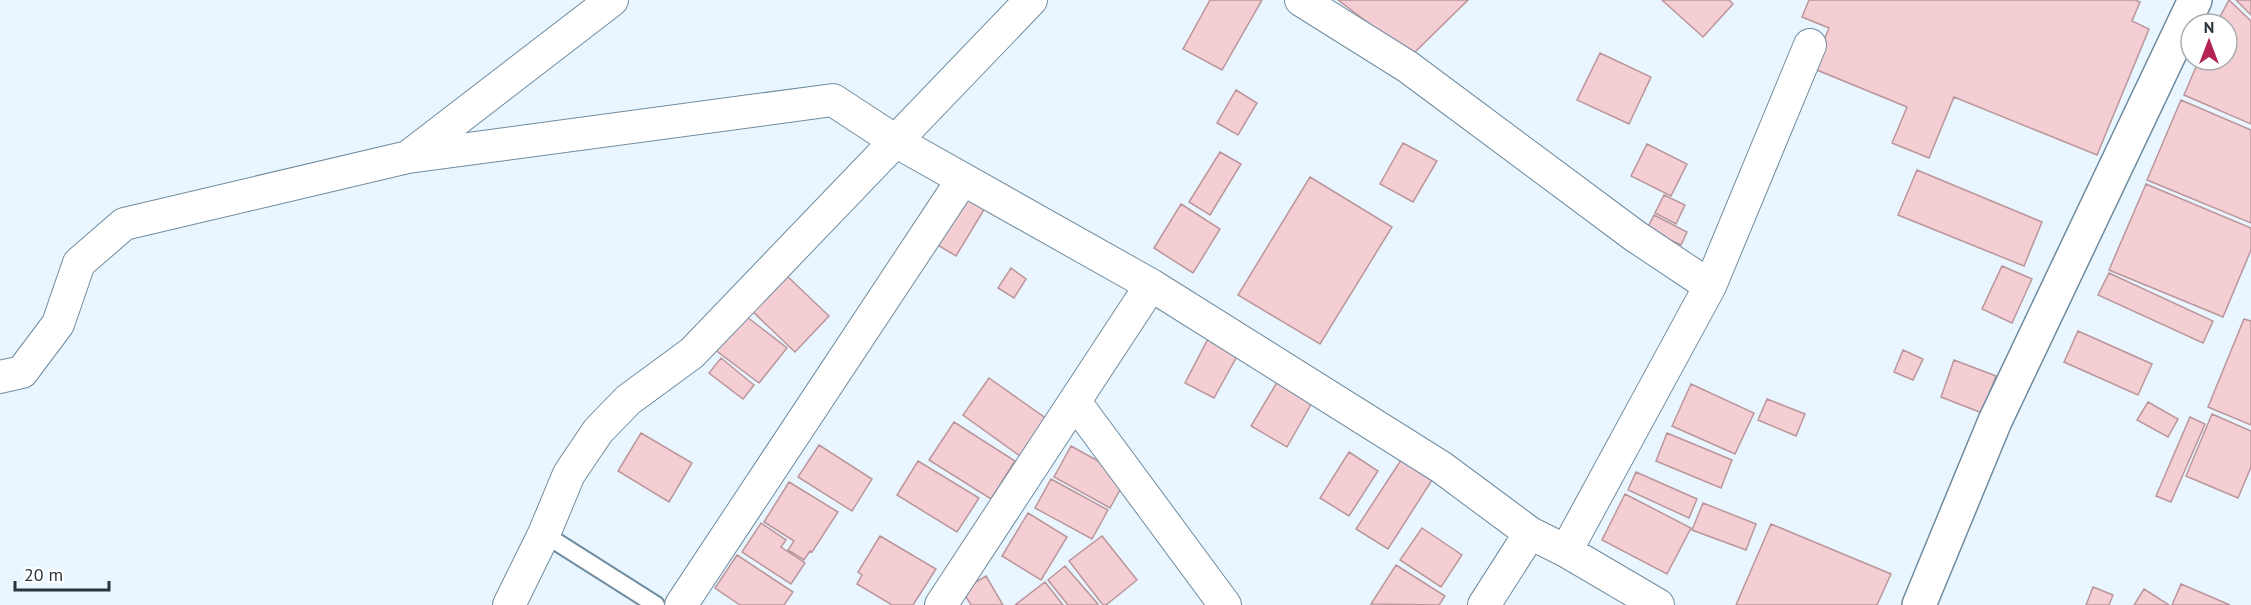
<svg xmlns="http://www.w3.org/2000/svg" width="2251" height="605" font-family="'PT Sans',sans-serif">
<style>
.building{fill:#f5ced4;stroke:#ba969b;stroke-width:1.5}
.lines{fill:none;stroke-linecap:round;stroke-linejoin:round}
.lane-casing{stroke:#708ca0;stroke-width:20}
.street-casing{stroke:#708ca0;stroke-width:34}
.secondary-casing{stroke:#708ca0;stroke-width:36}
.lane{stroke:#fff;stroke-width:16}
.street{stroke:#fff;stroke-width:32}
.secondary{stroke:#fff;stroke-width:33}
</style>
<rect width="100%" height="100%" fill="#e9f6ff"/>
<path class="building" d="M1210,0H1262L1222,70L1183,49Z
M1338,0H1468L1415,52L1408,53Z
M1662,0H1729L1733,4L1703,37Z
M1809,0H2135L2140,2L2132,21L2149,29L2097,155L1954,97L1929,158L1892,143L1907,107L1812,68L1829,28L1802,17Z
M2229,0L2251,21V124L2184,95L2199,60H2227V24H2216Z
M2236,0H2251V15Z
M1600,53L1651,77L1629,124L1577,100Z
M1236,90L1257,103L1238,135L1217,123Z
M2181,100L2251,130V223L2147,180Z
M1403,143L1437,161L1413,202L1380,184Z
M1647,144L1687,164L1671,196L1631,176Z
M1220,152L1241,164L1210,215L1189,202Z
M1917,170L2042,222L2024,266L1898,215Z
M1310,177L1392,227L1320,344L1238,295Z
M2146,184L2251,228V250L2223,317L2109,270Z
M1664,195L1685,205L1676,224L1655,213Z
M966,197L985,208L956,256L936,244Z
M1181,204L1220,229L1193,273L1154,248Z
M1654,215L1687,232L1681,245L1647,229Z
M2002,266L2032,279L2012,323L1982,309Z
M1011,268L1026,279L1014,298L998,288Z
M2109,273L2213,321L2203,343L2098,295Z
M785,274L829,316L795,352L751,310Z
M742,313L787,348L759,383L714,349Z
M2244,319L2251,321V425L2208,407Z
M2078,331L2152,364L2138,395L2064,362Z
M1211,333L1241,349L1214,398L1185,383Z
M1903,350L1923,359L1913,380L1894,372Z
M721,358L754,385L743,399L709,373Z
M1954,360L1996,376L1982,413L1941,397Z
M989,378L1047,419L1020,456L963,415Z
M1279,379L1314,399L1287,447L1251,426Z
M1691,384L1754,413L1735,454L1672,426Z
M1767,399L1805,414L1796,436L1758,420Z
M2148,402L2178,419L2168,437L2137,420Z
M2212,414L2251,431V467L2238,498L2186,476Z
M2190,417L2205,424L2171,502L2156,496Z
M954,422L1015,461L991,499L929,460Z
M641,433L692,463L669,502L618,471Z
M1667,433L1732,460L1721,488L1656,461Z
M819,445L872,479L852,511L798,477Z
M1071,446L1127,477L1110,508L1054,477Z
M1349,452L1378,471L1349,516L1320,498Z
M1401,460L1432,480L1388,549L1356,529Z
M918,461L979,498L957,532L897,495Z
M1636,472L1697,499L1689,518L1628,490Z
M1051,479L1108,510L1092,539L1035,508Z
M789,482L838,512L812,552L810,551L804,560L788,550L794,541L764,522Z
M1625,494L1691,528L1667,574L1602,540Z
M1703,503L1756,524L1746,550L1692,530Z
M1028,513L1067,537L1041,580L1002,556Z
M761,523L786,540L781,547L805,563L791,584L742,552Z
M1771,524L1891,574L1877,605H1736Z
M1422,528L1462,555L1441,587L1400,560Z
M880,536L936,569L913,605H892L857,584L862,575L858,572Z
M1102,536L1137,580L1106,605H1103L1069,561Z
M737,555L793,592L784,605H740L715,588Z
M1396,565L1445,596L1439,605L1371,604Z
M1065,566L1098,604L1097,605H1068L1048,580Z
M986,576L1003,605H971L962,590Z
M1045,582L1063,605H1015Z
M2181,584L2230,605H2172Z
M2093,587L2113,595L2109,605H2086Z
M2144,589L2169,605H2134Z"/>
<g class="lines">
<g class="lane-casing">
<path id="lane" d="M544,534L656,605"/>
</g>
<g class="street-casing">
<path id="street" d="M1301,0L1408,67L1635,236L1710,286L1566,551
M408,157L833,100L897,142L1151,285
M1710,286L1810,45
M0,377L22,372L58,324L79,263L124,224L408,157L612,0
M1075,402L1225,605
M509,605L544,534L569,474L598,431L628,400L692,353L1031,0
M681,605L963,179
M941,605L1151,285L1441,467L1530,533L1566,551L1658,605
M1484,605L1530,533"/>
</g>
<g class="secondary-casing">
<path id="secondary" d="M1919,605L1995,421L2195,0"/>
</g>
<use href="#lane" class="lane"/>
<use href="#street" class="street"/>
<use href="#secondary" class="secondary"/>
</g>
<g transform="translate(2209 42)"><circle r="28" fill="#ffffff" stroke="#a9aeb1" stroke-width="1.5"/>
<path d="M0-4.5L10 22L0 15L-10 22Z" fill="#b32352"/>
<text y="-9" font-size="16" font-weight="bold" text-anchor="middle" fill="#28343c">N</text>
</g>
<path d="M15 581v9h94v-9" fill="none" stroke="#28343c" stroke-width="3"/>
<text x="24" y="581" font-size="18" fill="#28343c" stroke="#ffffff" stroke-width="4.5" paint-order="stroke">20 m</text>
</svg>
